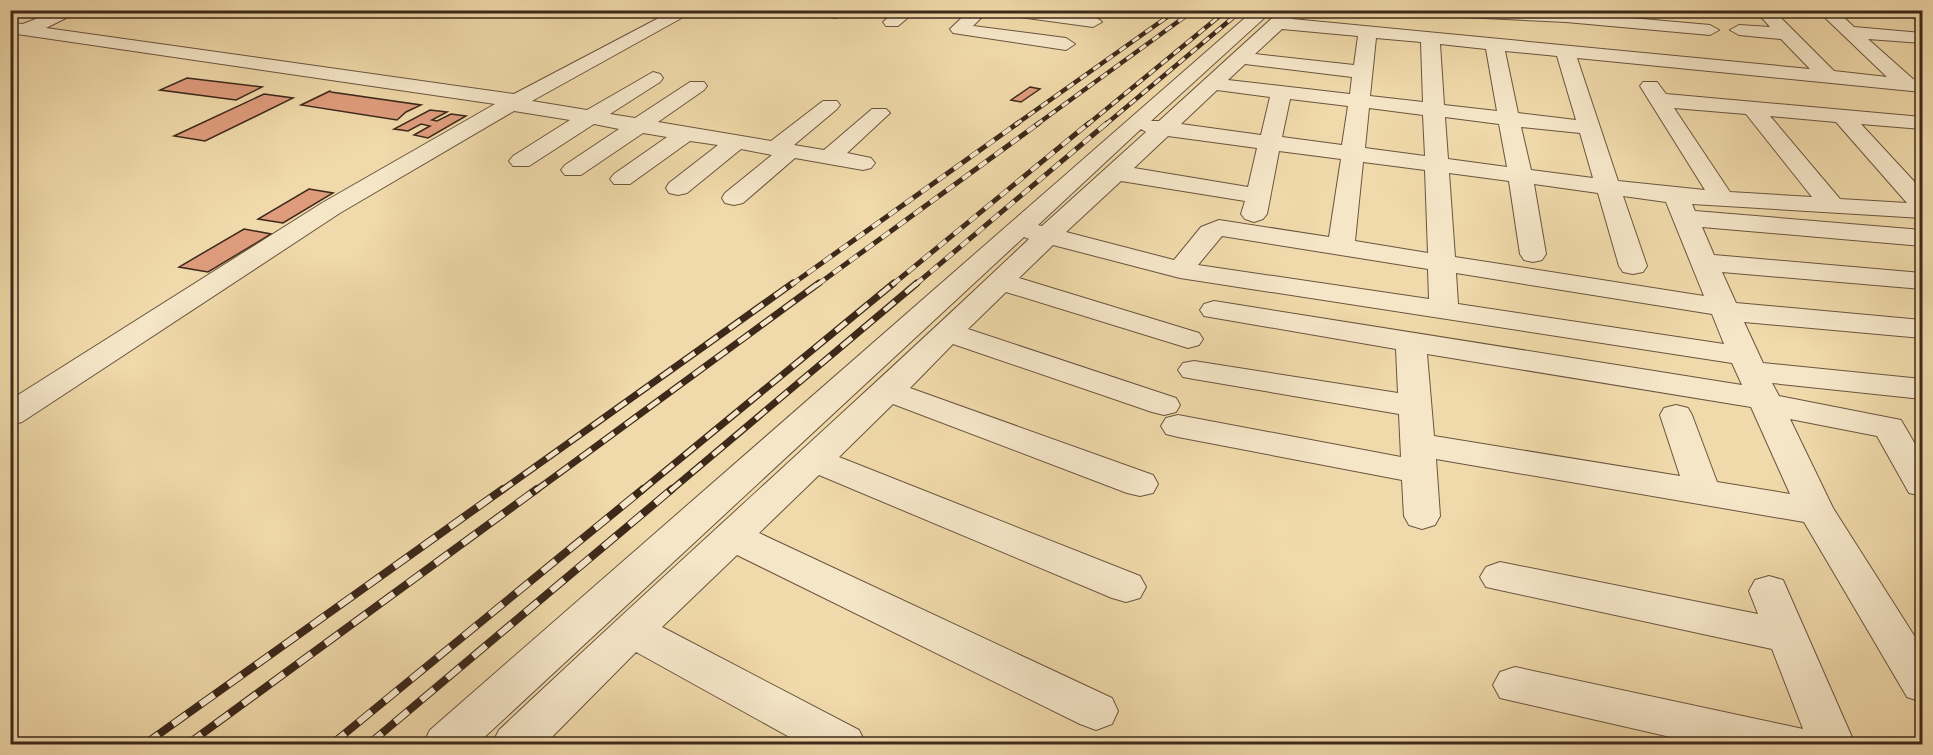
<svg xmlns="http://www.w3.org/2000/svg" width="1933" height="755" font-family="Vollkorn,serif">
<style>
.building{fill:#de9c7d;stroke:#3d291a;stroke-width:1.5}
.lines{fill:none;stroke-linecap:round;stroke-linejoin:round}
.minor-casing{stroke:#6a553e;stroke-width:2}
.minor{fill:#f5e6c8;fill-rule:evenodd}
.rail-far3-casing{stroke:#3d291a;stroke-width:4.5}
.rail-far2-casing{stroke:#3d291a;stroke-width:5}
.rail-far1-casing{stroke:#3d291a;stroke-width:7}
.rail-casing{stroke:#3d291a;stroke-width:8}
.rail-far3{stroke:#f5e6c8;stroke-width:3;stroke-dasharray:8;stroke-linecap:butt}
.rail-far2{stroke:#f5e6c8;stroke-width:4;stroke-dasharray:10;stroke-linecap:butt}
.rail-far1{stroke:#f5e6c8;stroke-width:4.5;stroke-dasharray:14;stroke-linecap:butt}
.rail{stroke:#f5e6c8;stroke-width:6;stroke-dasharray:17;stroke-linecap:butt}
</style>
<rect width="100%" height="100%" fill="#f0d9aa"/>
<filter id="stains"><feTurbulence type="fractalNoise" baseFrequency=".00333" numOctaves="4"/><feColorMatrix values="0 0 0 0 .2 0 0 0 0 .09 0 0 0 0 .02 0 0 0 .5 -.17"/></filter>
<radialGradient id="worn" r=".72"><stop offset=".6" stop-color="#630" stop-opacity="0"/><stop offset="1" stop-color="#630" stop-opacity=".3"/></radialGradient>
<path class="building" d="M187,78L262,87L236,100L160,90Z
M1030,87L1040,89L1021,102L1011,100Z
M330,91L331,92L421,105L406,112L397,120L301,105Z
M264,94L293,98L205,141L174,136Z
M430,110L447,112L432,120L437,121L451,114L466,116L428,138L414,135L430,126L421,124L408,131L394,129Z
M309,189L333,193L283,223L258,219Z
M244,229L271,234L208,272L179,267Z"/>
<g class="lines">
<g class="minor-casing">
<path id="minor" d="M58,10H82L46,28L514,94L674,10H696L532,101L587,110L653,72L660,74L663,78L660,82L610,114L635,118L690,82H704L707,86L704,90L658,122L771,141L823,101H837L840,105L837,109L794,145L824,150L872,109H886L890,113L847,153L871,158L875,163L871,168L863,170L795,158L743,203L734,205L725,203L722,198L725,193L772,155L741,149L687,193L678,195L669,193L666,188L669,183L718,145L690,141L630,184H614L610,179L614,174L667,137L643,133L581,175H565L561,170L565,165L619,129L594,124L529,166H513L509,161L513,156L570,120L514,111L340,213L22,422L10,425V400L322,203L495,104L10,33V23L23,24Z
M829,10H848L836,18L830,17Z
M897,10H917L898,26H886L883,22Z
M970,10H989L973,26L1066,38L1075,44L1066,50L953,33L950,29Z
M997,10C1015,10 1092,9 1102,22L1093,27L1005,15Z
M1254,10H1273L1151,121H1159L1281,10H1300L1292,19L1810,69L1781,39L1739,35L1730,30L1739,25L1770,27L1755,10H1773L1834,71L1887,77L1817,10H1836L1854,27L1922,33V43L1868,39L1913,79L1922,80V92L1577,58L1618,181L1705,190L1640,86L1643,82H1657L1666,94L1922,117V129L1861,124L1922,190V218L1692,204L1695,211L1922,230V246L1702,227L1714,255L1922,273V289L1722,272L1736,303L1922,320V338L1744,322L1763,363L1922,379V399L1772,383L1779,396L1901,420L1922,456V496L1909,493L1877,436L1790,419L1833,508L1922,648V702L1907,697L1804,522L1436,459L1440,516L1435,525L1422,529L1409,525L1404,516L1402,480L1178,437L1166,434L1161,426L1166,418L1178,415L1401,457L1399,414L1194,379L1183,377L1178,370L1183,363L1194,361L1398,393L1396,349L1204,316L1200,310L1204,304L1214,301L1742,385L1732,363L1180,278L1053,245L1019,278L1199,333L1203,339L1199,345L1188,348L1006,292L968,329L1176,398L1180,405L1176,412L1164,415L1152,412L953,344L910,388L1153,475L1158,484L1153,493L1140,496L1127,493L893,404L839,457L1140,576L1146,587L1140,598L1126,602L1112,598L819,475L759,533L1112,698L1118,711L1112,724L1096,730L1080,724L737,555L662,627L859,730L866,744H802L636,652L545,744H492L499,730C675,564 854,405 1029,239L1024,237L477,744H423L430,730ZM1282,29L1358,36L1354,65L1255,54ZM1376,38L1421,42L1423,102L1370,96ZM1440,44L1486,49L1497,111L1444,105ZM1505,51L1557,56L1576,120L1518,113ZM1245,64L1352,77L1350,94L1228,80ZM1217,90L1270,97L1261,135L1181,124ZM1290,99L1348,106L1342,145L1282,137ZM1369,108L1423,115L1425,156L1365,148ZM1674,108L1746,114L1812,197L1730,192ZM1770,116L1836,122L1907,203L1840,199ZM1445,117L1499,124L1507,167L1448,159ZM1521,127L1580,133L1593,178L1531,170ZM1141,129L1146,132L1042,226L1038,225ZM1168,136L1257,148L1248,187L1134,168ZM1279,151L1341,159L1329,237L1219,220L1201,227L1174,260L1066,232L1121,181L1245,201L1241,214L1245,219L1254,222L1263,219L1267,214ZM1363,162L1425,170L1428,253L1355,241ZM1449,173L1509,181L1520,254L1524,260L1533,262L1542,260L1546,254L1534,184L1598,193L1619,266L1623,272L1633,274L1643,272L1647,266L1623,196L1666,202L1704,296L1455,257ZM1222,236L1428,269L1429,299L1198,265ZM1456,273L1712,314L1724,344L1458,304ZM1427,354L1751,407L1790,494L1717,482L1692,415L1688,408L1676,405L1664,408L1660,415L1680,476L1434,436Z
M1415,10H1540L1710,25L1719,30L1710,35L1566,22L1423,15Z
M1907,10H1922V21L1916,20Z
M1500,562L1758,614L1749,591L1755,580L1769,576L1783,580L1855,744H1701L1500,698L1493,685L1500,672L1515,667L1803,729L1772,649L1486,587L1480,577L1486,567Z"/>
</g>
<use href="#minor" class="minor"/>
<g class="rail-far3-casing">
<path id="rail-far3" d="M1015,125L1177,10
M1036,125L1194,10
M1087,125L1227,10
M1105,125L1242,10"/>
</g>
<g class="rail-far2-casing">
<path id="rail-far2" d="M791,285L1018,123
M817,285L1039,123
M892,285L1089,123
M915,285L1107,123"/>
</g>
<g class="rail-far1-casing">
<path id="rail-far1" d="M501,491L793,283
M535,491L819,283
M641,491L894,283
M670,491L917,283"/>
</g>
<g class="rail-casing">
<path id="rail" d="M145,744L503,489
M188,744L537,489
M332,744L643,489
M369,744L672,489"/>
</g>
<use href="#rail-far3" class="rail-far3"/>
<use href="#rail-far2" class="rail-far2"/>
<use href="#rail-far1" class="rail-far1"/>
<use href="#rail" class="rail"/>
</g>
<rect width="1933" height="755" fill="none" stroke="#f0d9aa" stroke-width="36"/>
<rect x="12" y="12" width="1909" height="731" fill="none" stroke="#3d291a" stroke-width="3"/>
<rect x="18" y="18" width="1897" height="719" fill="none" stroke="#3d291a" stroke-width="1.5"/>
<rect width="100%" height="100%" filter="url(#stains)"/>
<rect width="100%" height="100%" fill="url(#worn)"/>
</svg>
